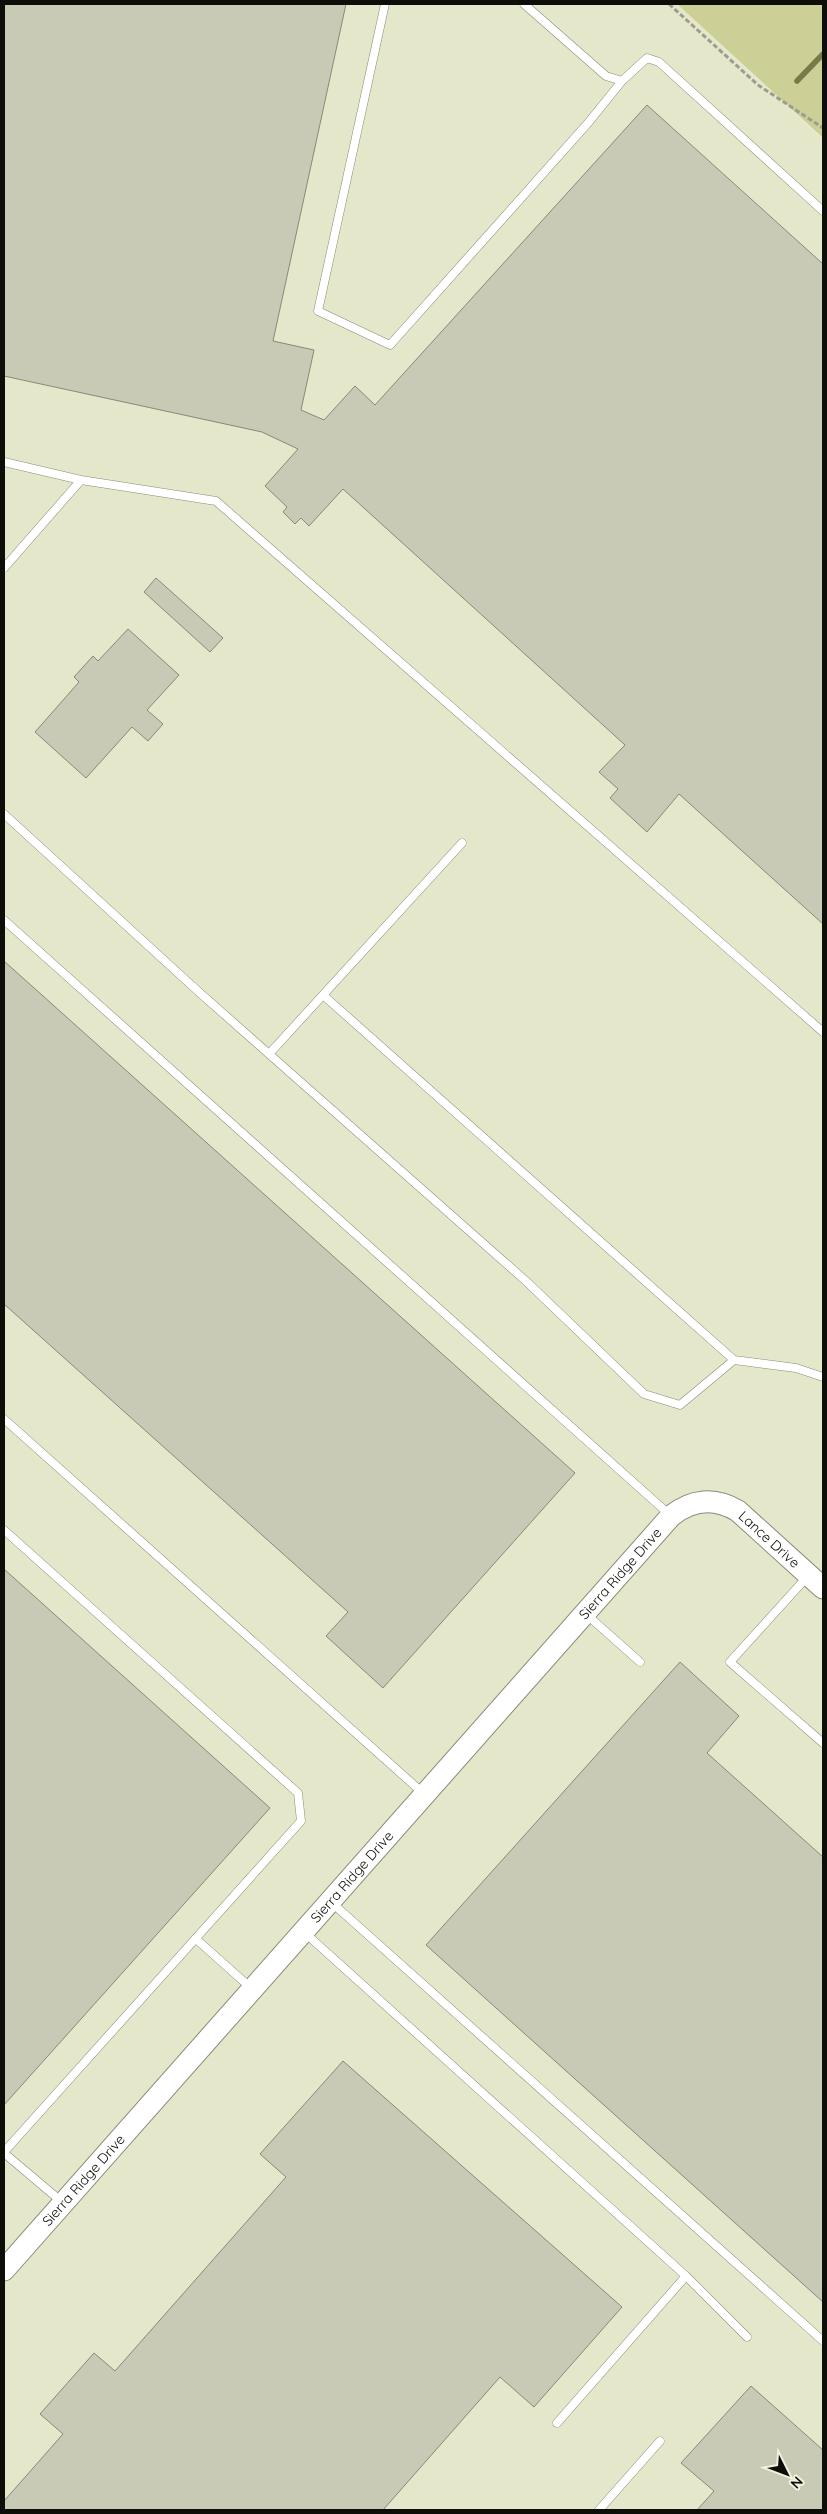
<svg xmlns="http://www.w3.org/2000/svg" width="827" height="2514" font-family="Quicksand,sans-serif">
<style>
.built{fill:#e5e7cb}
.green{fill:#cccf96}
.lines{fill:none;stroke-linecap:round;stroke-linejoin:round}
.stream{stroke:#787a4b;stroke-width:5.5}
.building{fill:#c9cab6;stroke:#888976}
.lane-casing{stroke:#8a8b78;stroke-width:9}
.secondary-casing{stroke:#8a8b78;stroke-width:23}
.path{stroke:#9c9d8e;stroke-width:3;stroke-dasharray:5 2.5;stroke-linecap:butt}
.lane{stroke:#fff;stroke-width:8}
.secondary{stroke:#fff;stroke-width:21}
.labels{text-anchor:middle;dominant-baseline:central;stroke-width:4;stroke-linejoin:round;paint-order:stroke}
.street-label{font-size:14px;fill:#0e0e08;stroke:#f2f3de}
</style>
<rect width="100%" height="100%" fill="#f2f3de"/>
<path class="built" d="M4,4H677L823,139V2510H4Z"/>
<path class="green" d="M677,4H823V138Z"/>
<g class="lines">
<path class="stream" d="M797,81L823,54"/>
</g>
<path class="building" d="M4,4H346L273,341L314,350L301,410L324,420L355,386L375,405L647,105L823,264V924L679,794L647,832L610,798L618,789L599,772L625,745L343,489L309,526L301,518L295,524L283,512L287,507L265,486L298,449L262,432L4,376Z
M156,578L223,638L210,652L144,592Z
M128,629L179,675L147,710L163,724L148,741L132,727L86,778L35,732L79,682L74,677L93,656L98,661Z
M4,961L575,1473L383,1688L326,1636L348,1612L4,1304Z
M4,1569L270,1808L4,2105Z
M680,1662L739,1716L707,1753L823,1857V2302L426,1945Z
M343,2061L622,2307L534,2407L500,2377L383,2510H4V2501L63,2434L40,2414L94,2353L115,2371L286,2177L260,2154Z
M751,2386L823,2450V2510H697L714,2491L681,2463Z"/>
<g class="lines">
<g class="lane-casing">
<path id="lane" d="M385,4L318,311L390,345L588,123L622,81
M524,4L606,76L622,81L647,58L659,62L823,211
M4,462L81,480
M4,568L81,480L216,501L823,1032
M4,814L200,993L527,1282L644,1394L680,1405L734,1360L796,1368L823,1377
M4,920L670,1515
M323,995L734,1360
M269,1054L462,843
M4,1419L424,1794
M4,1530L298,1793L301,1821L4,2152
M807,1577L730,1662L823,1743
M586,1614L640,1662
M331,1902L823,2341
M304,1932L686,2276L747,2337
M196,1939L251,1988
M4,2153L62,2202
M557,2423L686,2276
M599,2510L660,2441"/>
</g>
<g class="secondary-casing">
<g id="secondary">
<path id="s1" d="M4,2270L671,1516C692,1499 715,1497 738,1511L823,1588"/>
</g>
</g>
<path class="path" d="M669,4L758,85L823,128"/>
<use href="#lane" class="lane"/>
<use href="#secondary" class="secondary"/>
</g>
<g class="labels">
<g class="street-label">
<text stroke="none"><textPath href="#s1" startOffset="1121">Lance Drive</textPath></text>
<text stroke="none"><textPath href="#s1" startOffset="930">Sierra Ridge Drive</textPath></text>
<text stroke="none"><textPath href="#s1" startOffset="525">Sierra Ridge Drive</textPath></text>
<text stroke="none"><textPath href="#s1" startOffset="120">Sierra Ridge Drive</textPath></text>
</g>
</g>
<rect width="827" height="2514" fill="none" stroke="#0e0e08" stroke-width="10"/>
<g transform="translate(787 2474) rotate(132)" stroke="#f2f3de" stroke-width="4" paint-order="stroke">
<path d="M0-4L9 19L0 12L-9 19Z" fill="#0e0e08"/>
<text y="-8" font-size="14" font-weight="bold" text-anchor="middle" fill="#0e0e08">N</text>
</g>
</svg>
